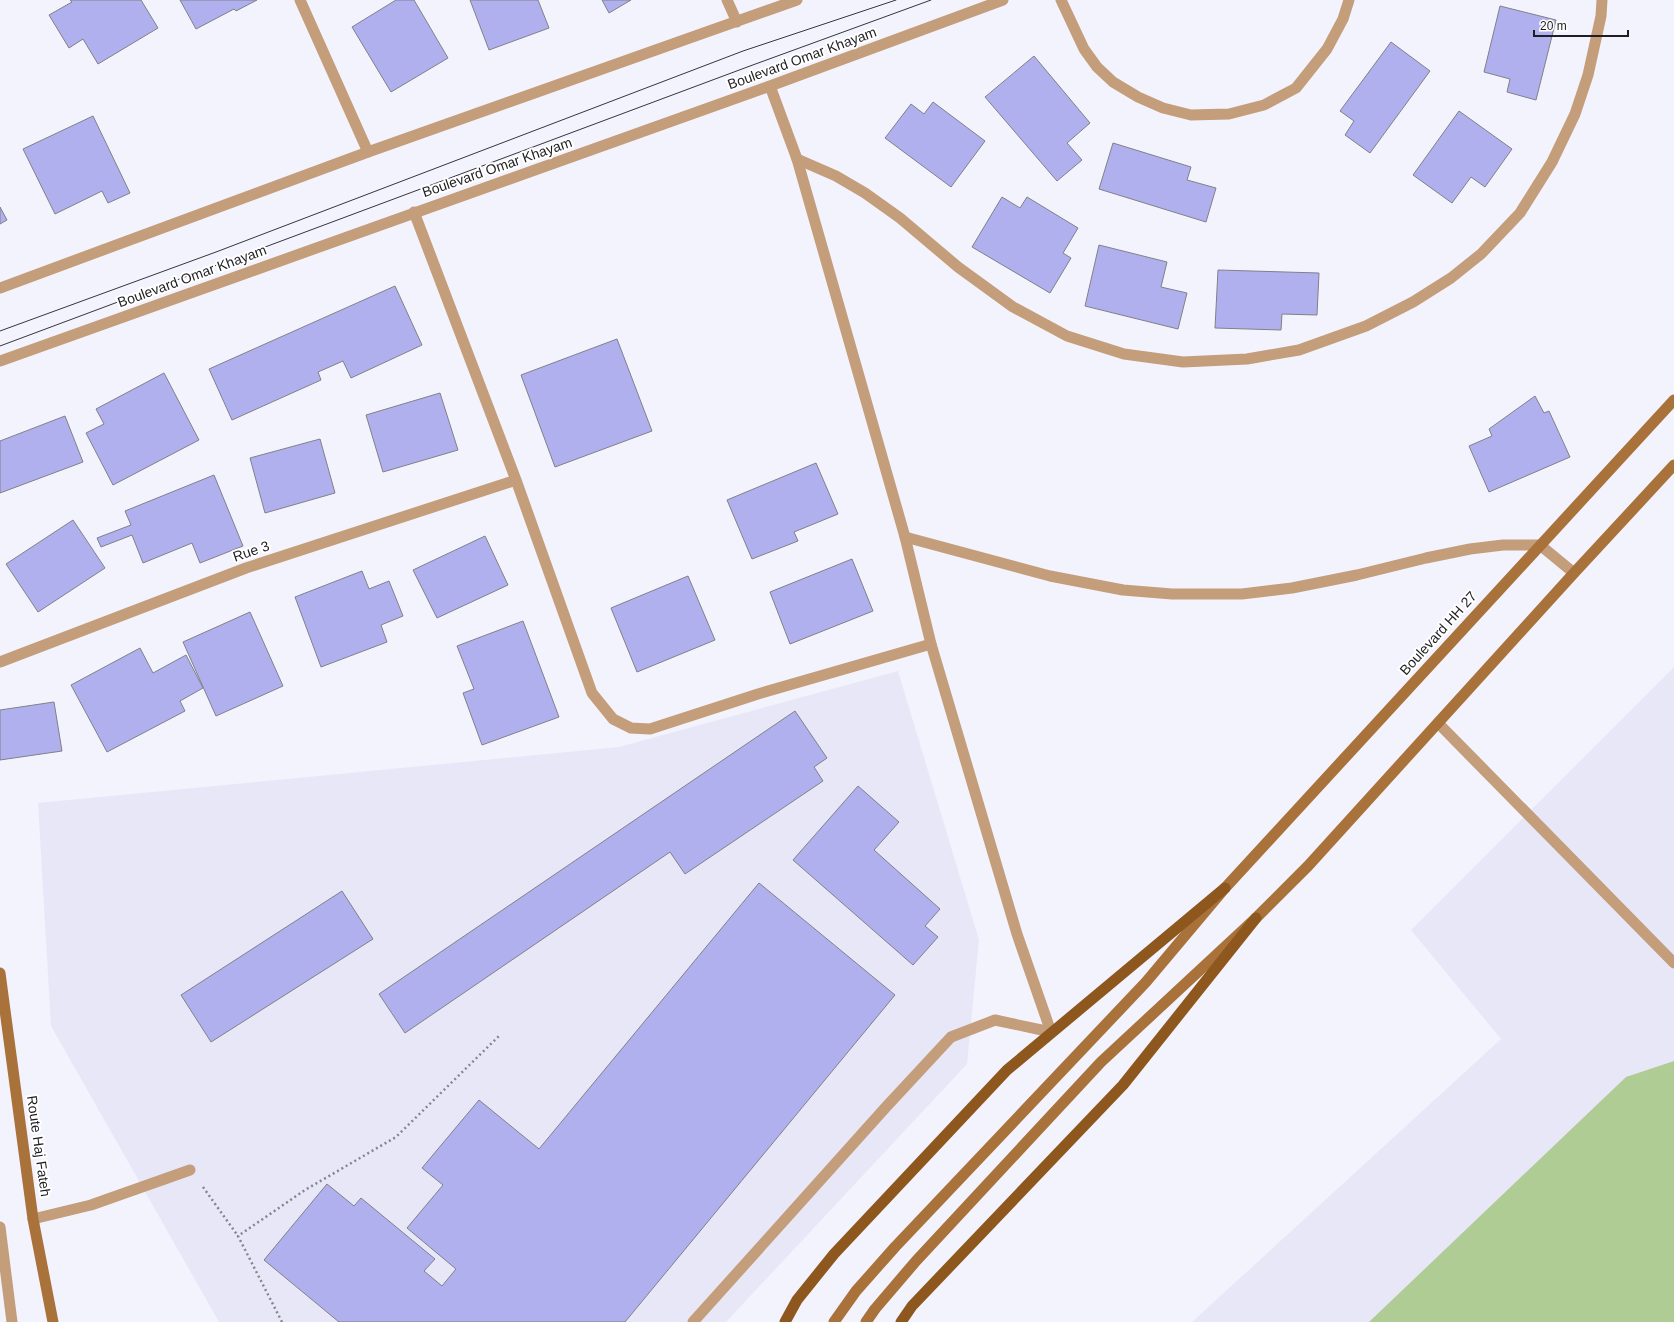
<svg xmlns="http://www.w3.org/2000/svg" width="1674" height="1322" font-family="Helvetica,sans-serif">
<style>
.built{fill:#e7e7f8}
.green{fill:#afcc94}
.building{fill:#b1b0ee;stroke:#808089}
.lines{fill:none;stroke-linecap:round;stroke-linejoin:round}
.path{stroke:#85858c;stroke-width:2.5;stroke-dasharray:2 3;stroke-linecap:butt}
.service{stroke:#c49d7a;stroke-width:11}
.minor{stroke:#c49d7a;stroke-width:11}
.tertiary{stroke:#c49d7a;stroke-width:11}
.secondary{stroke:#aa723b;stroke-width:11}
.primary{stroke:#8d571d;stroke-width:11}
.tram{stroke:#35353a;stroke-width:1}
.labels{text-anchor:middle;dominant-baseline:central;stroke-width:4;stroke-linejoin:round;paint-order:stroke}
.street-label{font-size:14px;fill:#1e1e22;stroke:#fff}
</style>
<rect width="100%" height="100%" fill="#f3f3fd"/>
<path class="built" d="M1674,667V1322H1192L1501,1039L1411,930Z
M898,671L979,940L967,1064L726,1322H219L51,1026L38,803L619,747Z"/>
<path class="green" d="M1674,1061V1322H1369L1626,1077Z"/>
<path class="building" d="M70,0H141L158,28L98,64L83,39L69,48L49,15L72,2Z
M180,0H257L236,11L234,9L196,29Z
M396,0H414L448,58L391,92L352,27Z
M470,0H538L549,28L489,50Z
M602,0H631L609,13Z
M1500,6L1556,20L1536,100L1507,92L1510,79L1484,72Z
M1391,42L1430,71L1370,153L1345,135L1354,121L1340,111Z
M1034,56L1090,123L1067,143L1082,160L1057,181L985,97Z
M933,102L985,141L951,187L885,138L911,104L924,114Z
M1459,111L1512,149L1485,187L1471,177L1452,203L1413,175Z
M93,116L130,193L108,203L102,191L55,214L23,149Z
M1113,143L1191,167L1187,180L1216,188L1206,222L1099,189Z
M1002,197L1020,208L1027,197L1078,228L1063,253L1071,258L1050,293L972,247Z
M0,207L7,220L0,224Z
M1099,245L1167,262L1161,287L1187,293L1178,329L1085,306Z
M1218,270L1319,273L1317,315L1282,314L1281,330L1215,328Z
M395,286L422,345L351,378L343,361L318,372L321,380L232,420L209,369Z
M617,339L652,431L555,467L521,375Z
M164,373L199,440L113,485L86,433L104,424L96,409Z
M440,393L458,450L383,472L366,415Z
M1535,396L1544,413L1549,411L1570,457L1489,492L1469,446L1492,436L1489,429Z
M65,416L83,462L0,493V441Z
M320,439L335,493L265,513L250,458Z
M816,463L838,514L794,532L798,541L752,559L727,500Z
M214,475L243,546L200,563L192,543L143,563L132,535L101,547L97,538L131,525L125,511Z
M73,520L105,568L38,612L6,564Z
M485,536L508,585L437,618L413,570Z
M852,559L873,611L790,644L770,592Z
M362,571L369,589L389,581L403,616L381,625L387,642L321,667L295,597Z
M688,576L715,640L637,672L611,608Z
M250,612L283,686L216,716L183,642Z
M523,621L559,717L482,745L463,693L474,689L457,646Z
M140,648L153,673L186,655L203,688L180,701L185,711L107,752L71,685Z
M54,702L62,751L0,760V710Z
M795,711L827,758L814,767L823,781L685,874L670,852L405,1033L379,994Z
M858,786L899,822L874,850L940,909L925,926L938,937L913,965L793,860Z
M759,883L895,995L625,1322H339L264,1260L327,1184L354,1206L361,1198L435,1259L424,1271L442,1286L456,1269L407,1228L443,1185L422,1168L479,1100L539,1149Z
M342,891L373,939L211,1042L181,995Z"/>
<g class="lines">
<path class="path" d="M203,1187L238,1236
M282,1322L238,1236L305,1190L396,1137L499,1036"/>
<path class="service" d="M1438,723L1674,963
M33,1219L91,1205L190,1170
M0,1227L12,1322
M693,1322L886,1107L951,1037L995,1020L1051,1032"/>
<path class="minor" d="M300,0L368,152
M1061,0L1084,49L1097,67L1113,82L1138,97L1163,108L1191,115L1229,114L1264,105L1296,88L1327,49L1343,19L1349,0
M797,159L836,176L865,193L900,218L958,267L1013,307L1067,336L1124,354L1183,362L1247,359L1299,350L1366,326L1413,302L1451,278L1481,254L1520,213L1552,162L1575,114L1588,75L1601,16L1602,0
M414,212L516,480L592,693L613,719L631,728L650,729L758,694L931,644
M905,537L1050,576L1123,590L1172,594H1242L1292,588L1357,575L1426,558L1470,549L1503,545H1540L1574,573
M0,662L246,568L516,480"/>
<path class="tertiary" d="M727,0L737,22
M770,86L797,159L905,537L931,644L1017,934L1051,1032
M0,288L368,152L797,0
M0,361L770,86L1003,0"/>
<path class="secondary" d="M0,973L33,1219L53,1322
M834,1322L856,1291L895,1247L1146,982L1225,888L1674,400
M866,1322L875,1309L916,1261L1101,1062L1256,918L1308,866L1574,573L1674,465"/>
<path class="primary" d="M785,1322L797,1300L834,1254L1007,1070L1225,888
M901,1322L912,1306L1123,1085L1256,918"/>
<path class="tram" d="M0,331L216,252L743,51L896,0
M0,346L750,66L931,0"/>
</g>
<g class="labels">
<g class="street-label">
<text transform="translate(802 58) rotate(-20)">Boulevard Omar Khayam</text>
<text transform="translate(497 167) rotate(-19)">Boulevard Omar Khayam</text>
<text transform="translate(192 276) rotate(-20)">Boulevard Omar Khayam</text>
<text transform="translate(251 551) rotate(-19)">Rue 3</text>
<text transform="translate(1438 633) rotate(-48)">Boulevard HH 27</text>
<text transform="translate(39 1146) rotate(82)">Route Haj Fateh</text>
</g>
</g>
<path d="M1534 30v6h94v-6" fill="none" stroke="#1e1e22" stroke-width="2"/>
<text x="1540" y="30" font-size="12" fill="#1e1e22" stroke="#ffffff" stroke-width="3" paint-order="stroke">20 m</text>
</svg>
